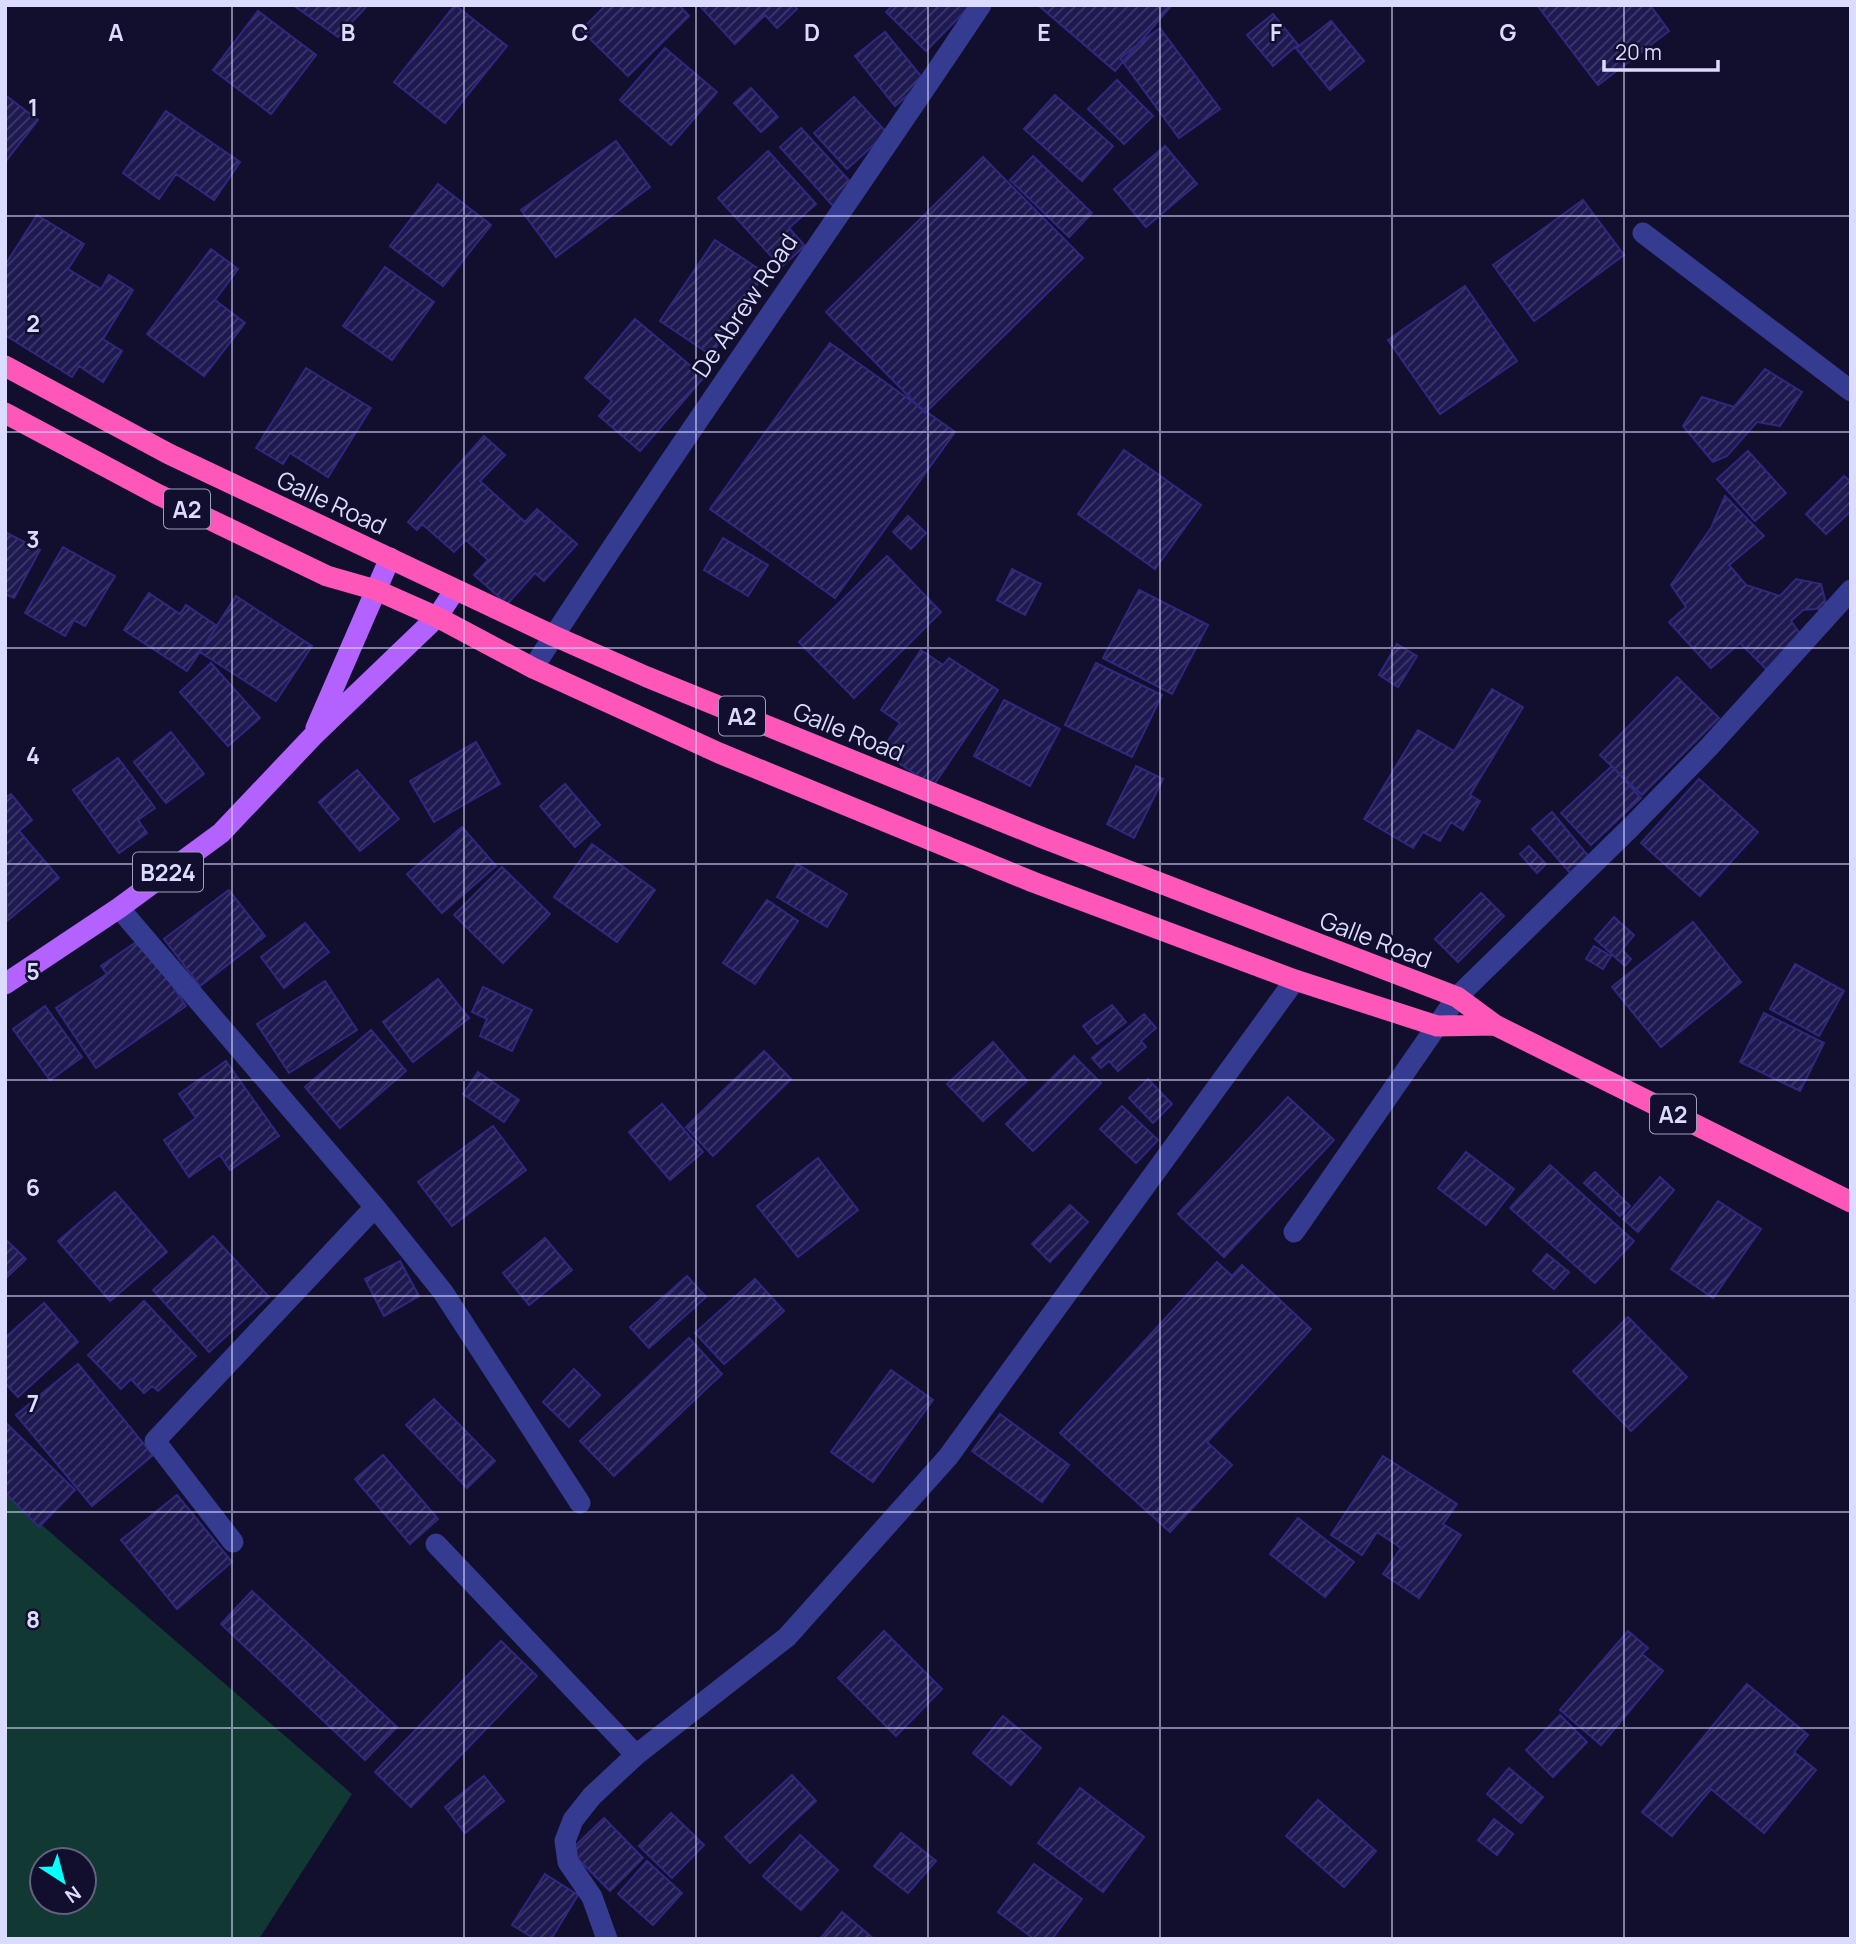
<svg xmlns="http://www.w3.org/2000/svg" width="1856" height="1944" font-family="Manrope,sans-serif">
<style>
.grass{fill:#113832;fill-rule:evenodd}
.building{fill:url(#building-hatch);stroke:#30287e;stroke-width:2}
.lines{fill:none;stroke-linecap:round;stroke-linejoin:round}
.minor{stroke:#353b91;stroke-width:21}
.major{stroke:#b462ff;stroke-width:21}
.highway{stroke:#ff56b9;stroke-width:21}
.grid{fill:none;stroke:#dbdbff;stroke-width:2;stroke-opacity:0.55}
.labels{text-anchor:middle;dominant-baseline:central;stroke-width:5;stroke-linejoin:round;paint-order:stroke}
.shield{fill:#110f2d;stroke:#9e9ec0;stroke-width:2}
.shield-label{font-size:23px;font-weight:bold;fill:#dbdbff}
.street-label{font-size:24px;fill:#dbdbff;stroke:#110f2d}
.grid-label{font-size:23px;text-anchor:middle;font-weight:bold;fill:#dbdbff;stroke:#110f2d;stroke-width:5;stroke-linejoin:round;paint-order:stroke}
</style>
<defs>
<pattern id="building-hatch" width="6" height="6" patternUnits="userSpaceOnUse" patternTransform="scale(1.75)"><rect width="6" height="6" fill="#1e1950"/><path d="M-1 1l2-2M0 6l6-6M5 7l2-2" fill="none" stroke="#3e3a6a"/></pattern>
</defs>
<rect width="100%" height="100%" fill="#110f2d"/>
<path class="grass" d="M5,1493L352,1794L259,1939H5ZM42,1860H84V1902H42Z"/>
<path class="building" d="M293,5H368L338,37Z
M455,5L507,46L445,123L394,82Z
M606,5H679L689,16L628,76L581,30Z
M699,5H794L797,9L777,28L765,15L735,44Z
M893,5H971L926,51L886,12Z
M1038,5H1172L1115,71Z
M1537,5H1650L1669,31L1598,85Z
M258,11L316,55L271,114L213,70Z
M1273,14L1299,46L1331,21L1364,61L1330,90L1295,47L1273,66L1247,35Z
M1160,28L1220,109L1179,138L1120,58Z
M885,32L925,81L895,106L855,56Z
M665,48L717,92L671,145L620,100Z
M1117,80L1153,116L1124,144L1088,109Z
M751,88L778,117L761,132L734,103Z
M5,95L38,120L5,162Z
M1055,95L1113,146L1082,181L1024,129Z
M854,97L887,133L847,169L814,133Z
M166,111L240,162L214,200L176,174L159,199L123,173Z
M801,128L856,188L834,207L780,147Z
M616,141L650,187L556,257L521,210Z
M1165,146L1197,184L1146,227L1114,189Z
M768,151L816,204L789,228L805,246L781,267L718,198Z
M1033,156L1092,213L1069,237L1010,180Z
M983,157L1083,258L925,413L826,312Z
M438,184L491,225L443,286L390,246Z
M1583,200L1624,255L1534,321L1493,265Z
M37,215L84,244L68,269L101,289L109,275L133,290L103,339L122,351L103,382L79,366L72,377L5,335V265Z
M715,240L765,273L711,355L660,321Z
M211,249L238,269L215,300L245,323L204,376L147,334Z
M385,267L434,302L392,360L343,326Z
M1465,286L1517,361L1440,414L1388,340Z
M635,319L704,377L640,451L599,416L612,401L585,378Z
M830,343L955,432L835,598L710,509Z
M306,368L371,408L328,477L290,453L283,464L256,448Z
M1765,369L1802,392L1780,426L1757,422L1727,456L1713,462L1683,426L1702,397L1734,407Z
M484,436L505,455L480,481L525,522L537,509L577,544L544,581L535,573L507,604L474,575L488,560L466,540L454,552L422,524L417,530L408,522Z
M1124,450L1201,505L1155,569L1078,514Z
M1748,451L1786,493L1755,521L1717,479Z
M1844,476L1851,482V511L1826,534L1806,514Z
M1725,496L1764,536L1729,565L1746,585L1780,596L1796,579L1821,584L1827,608L1803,610L1791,621L1803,638L1767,670L1740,643L1711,668L1669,622L1686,607L1671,585L1711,528Z
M908,516L926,533L911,549L893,532Z
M5,532L40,550L14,598L5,594Z
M723,538L768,565L748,596L704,570Z
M63,547L115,576L85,626L74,620L65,636L25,613Z
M887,556L941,612L854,698L799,642Z
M1012,569L1041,584L1025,615L997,600Z
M1139,590L1208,625L1172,694L1103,658Z
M149,593L180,614L186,605L217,626L187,671L124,630Z
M236,596L312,646L276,701L200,652Z
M1397,644L1417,656L1398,687L1379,675Z
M921,650L943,665L949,658L998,690L933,786L881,751L900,723L881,710Z
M211,663L260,718L228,746L180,692Z
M1096,663L1162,695L1132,757L1065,725Z
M1677,677L1719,718L1642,795L1600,755Z
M1492,689L1523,707L1470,795L1480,801L1463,830L1451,822L1440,841L1423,832L1413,848L1364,819L1418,730L1454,751Z
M1004,700L1060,729L1030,786L974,756Z
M171,732L204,774L166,803L134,762Z
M476,742L500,784L434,822L410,781Z
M118,758L155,808L138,820L147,833L119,853L73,790Z
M1136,766L1163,779L1134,838L1107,824Z
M1612,766L1641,798L1591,845L1561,813Z
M357,770L399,819L360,851L319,802Z
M1699,779L1758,832L1700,896L1641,843Z
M565,784L600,825L575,847L540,806Z
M11,794L32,820L19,831L59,878L7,921L5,798Z
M1552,812L1590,858L1571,874L1532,829Z
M462,827L496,866L442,913L407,874Z
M592,844L655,890L617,942L554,897Z
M1529,846L1546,864L1537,873L1520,854Z
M797,864L847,894L827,927L777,897Z
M502,867L550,914L503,963L454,915Z
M229,890L265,936L200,986L164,939Z
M1481,893L1504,916L1458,962L1435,939Z
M767,900L798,921L755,984L723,963Z
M1614,917L1634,935L1622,950L1631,959L1625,966L1595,939Z
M1693,922L1741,982L1661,1047L1612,987Z
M305,923L329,952L284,988L261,957Z
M141,939L186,1006L96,1068L56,1008L107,974L101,966Z
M1594,946L1611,956L1603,969L1586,959Z
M1795,964L1844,991L1819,1036L1770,1009Z
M438,979L469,1018L413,1062L383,1022Z
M325,981L357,1030L289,1073L257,1024Z
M483,987L532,1010L512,1051L480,1036L487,1019L472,1012Z
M1112,1005L1126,1022L1097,1044L1083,1026Z
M45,1006L82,1057L50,1080L13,1029Z
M1764,1013L1824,1043L1800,1091L1740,1062Z
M1144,1014L1156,1028L1141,1041L1146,1047L1118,1071L1109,1061L1101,1068L1092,1058Z
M371,1030L406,1071L340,1128L305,1087Z
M993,1042L1027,1081L983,1121L947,1084Z
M764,1051L791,1079L713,1156L686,1127Z
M1074,1056L1101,1083L1033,1151L1006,1124Z
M226,1061L279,1136L230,1170L220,1155L189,1177L164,1140L196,1118L179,1094Z
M478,1072L519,1100L504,1122L463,1094Z
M1148,1079L1172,1104L1153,1123L1129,1098Z
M1288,1097L1334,1140L1224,1257L1178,1214Z
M662,1104L703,1152L670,1180L629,1132Z
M1122,1106L1158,1140L1136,1163L1100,1129Z
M493,1126L526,1170L452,1226L418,1182Z
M1466,1152L1514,1189L1486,1225L1438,1188Z
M818,1158L858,1210L798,1257L757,1206Z
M1550,1165L1634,1241L1595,1283L1510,1208Z
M1595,1172L1630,1206L1620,1216L1584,1183Z
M1660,1177L1674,1190L1638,1232L1623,1219Z
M115,1192L167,1252L110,1301L58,1241Z
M1718,1201L1761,1229L1713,1298L1671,1269Z
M1070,1205L1088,1222L1050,1262L1032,1244Z
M213,1236L269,1297L209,1352L153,1290Z
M545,1238L572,1270L529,1305L503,1273Z
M5,1239L26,1259L5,1279Z
M1547,1254L1569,1272L1554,1289L1533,1271Z
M400,1261L419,1296L384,1316L365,1279Z
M1217,1262L1232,1276L1242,1265L1311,1329L1207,1442L1232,1465L1170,1532L1060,1433Z
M687,1276L706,1297L649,1348L630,1327Z
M755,1279L784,1311L724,1364L695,1333Z
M144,1301L196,1356L158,1391L152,1386L144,1393L131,1379L121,1389L88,1355Z
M44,1303L78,1342L18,1397L5,1383V1338Z
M1628,1317L1687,1377L1631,1431L1573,1371Z
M689,1338L722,1374L614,1476L580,1441Z
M78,1364L153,1455L92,1506L16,1415Z
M574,1369L600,1395L569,1427L543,1402Z
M891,1370L933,1400L873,1482L831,1452Z
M434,1399L495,1461L467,1488L406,1425Z
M1000,1414L1069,1465L1042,1502L972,1451Z
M5,1422L75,1490L39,1527L5,1493Z
M383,1455L438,1519L410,1544L355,1479Z
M1383,1456L1457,1504L1443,1524L1461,1535L1419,1598L1383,1574L1401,1548L1377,1532L1362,1555L1331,1535Z
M177,1495L232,1562L177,1609L121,1540Z
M1298,1518L1354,1562L1325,1597L1270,1554Z
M252,1591L397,1727L365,1760L221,1624Z
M884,1631L942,1689L896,1736L838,1678Z
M1628,1631L1648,1648L1642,1654L1663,1671L1601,1745L1560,1710Z
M501,1641L537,1676L411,1807L375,1772Z
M1747,1684L1808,1735L1794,1752L1816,1770L1764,1833L1711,1789L1672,1836L1642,1812Z
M1560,1715L1587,1742L1553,1777L1526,1750Z
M1003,1716L1041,1748L1011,1785L973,1753Z
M1509,1768L1543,1797L1521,1823L1487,1794Z
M792,1775L816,1801L750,1863L725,1837Z
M484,1776L504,1801L465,1833L445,1807Z
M1080,1788L1144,1837L1103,1892L1038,1843Z
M1318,1800L1376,1851L1344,1887L1286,1836Z
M671,1813L704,1845L672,1878L639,1846Z
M604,1818L643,1858L610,1891L570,1851Z
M1494,1819L1513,1834L1497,1855L1478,1840Z
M901,1833L936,1861L908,1893L874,1866Z
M800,1835L838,1870L801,1910L763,1876Z
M647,1861L682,1893L653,1925L618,1894Z
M1034,1864L1082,1899L1052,1939H1034L998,1912Z
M545,1874L578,1895L551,1939H535L512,1925Z
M842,1912L874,1939H820Z"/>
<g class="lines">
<path class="minor" d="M1643,233L1851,391
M533,668C678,444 833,227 981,5
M119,908L375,1207L443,1292L580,1503
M1294,1232L1457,997L1631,827L1710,746L1851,590
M233,1542L155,1441L375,1207
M436,1544L636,1755
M607,1939L592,1897L568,1862L565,1841L573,1820L592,1796L636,1755L787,1637L948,1457L1295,980"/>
<path class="major" d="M316,728L390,558
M5,984L119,908L221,833L313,736L437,617L455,590"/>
<path class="highway" d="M5,366L169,454L554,636L647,677L1043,838L1457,997L1495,1025L1851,1202
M5,413L157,494L327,576L376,590L437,617L533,668L719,753L1033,882L1295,980L1437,1026L1495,1025"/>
</g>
<path class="grid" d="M232,5V1939M464,5V1939M696,5V1939M928,5V1939M1160,5V1939M1392,5V1939M1624,5V1939M5,216H1851M5,432H1851M5,648H1851M5,864H1851M5,1080H1851M5,1296H1851M5,1512H1851M5,1728H1851"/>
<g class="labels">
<g class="shield">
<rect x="164" y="489.5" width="46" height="39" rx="5"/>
<rect x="719" y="696.5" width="46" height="39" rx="5"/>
<rect x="133" y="852.5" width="70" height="39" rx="5"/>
<rect x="1650" y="1094.5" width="46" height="39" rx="5"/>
</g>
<g class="shield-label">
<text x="187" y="509">A2</text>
<text x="742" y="716">A2</text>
<text x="168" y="872">B224</text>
<text x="1673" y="1114">A2</text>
</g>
<g class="street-label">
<text transform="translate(744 305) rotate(-56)">De Abrew Road</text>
<text transform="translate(332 502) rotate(25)">Galle Road</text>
<text transform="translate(849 731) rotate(22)">Galle Road</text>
<text transform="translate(1376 939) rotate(21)">Galle Road</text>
</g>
</g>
<g class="grid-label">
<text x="116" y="41">A</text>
<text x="348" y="41">B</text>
<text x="580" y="41">C</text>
<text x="812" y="41">D</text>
<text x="1044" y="41">E</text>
<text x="1276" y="41">F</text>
<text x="1508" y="41">G</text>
<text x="33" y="116">1</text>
<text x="33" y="332">2</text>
<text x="33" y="548">3</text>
<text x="33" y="764">4</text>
<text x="33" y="980">5</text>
<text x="33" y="1196">6</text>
<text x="33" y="1412">7</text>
<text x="33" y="1628">8</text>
</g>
<rect width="1856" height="1944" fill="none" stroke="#dbdbff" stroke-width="14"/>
<g transform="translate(63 1881) rotate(144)"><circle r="33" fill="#110f2d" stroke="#626181" stroke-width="2"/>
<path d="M0-5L12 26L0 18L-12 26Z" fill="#07fffe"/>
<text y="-10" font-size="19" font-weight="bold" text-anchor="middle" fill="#dbdbff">N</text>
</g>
<path d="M1604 60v10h114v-10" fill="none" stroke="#dbdbff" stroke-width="3.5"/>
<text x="1615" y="60" font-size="21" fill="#dbdbff" stroke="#110f2d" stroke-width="5" paint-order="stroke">20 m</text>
</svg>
